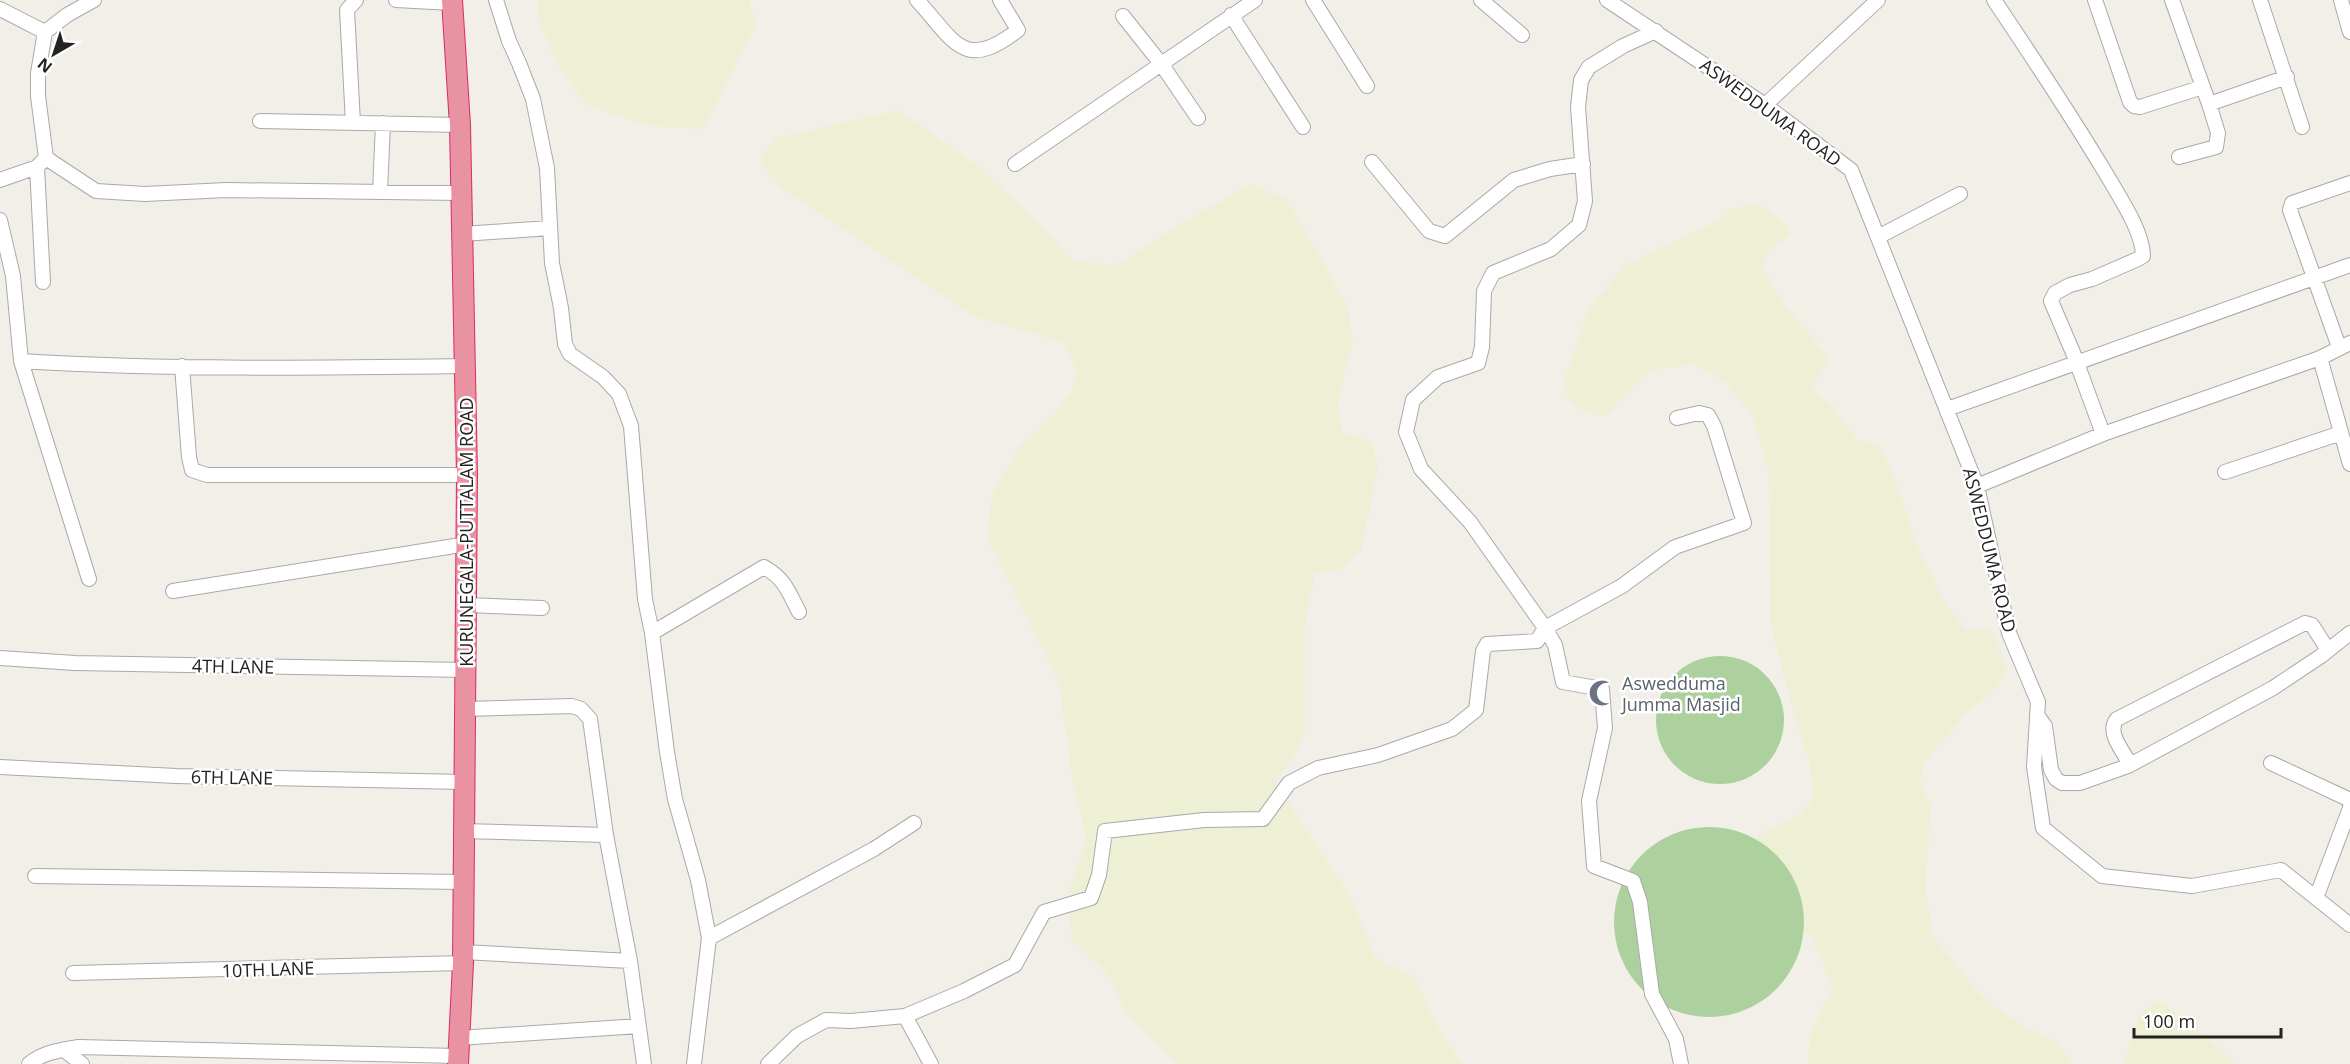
<svg xmlns="http://www.w3.org/2000/svg" width="2350" height="1064" font-family="'Open Sans',sans-serif">
<style>
.farmland{fill:#eef0d5}
.forest{fill:#add19e}
.lines{fill:none;stroke-linecap:round;stroke-linejoin:round}
.minor-casing{stroke:#a9a9a9;stroke-width:16}
.highway-casing{stroke:#dc2a67;stroke-width:22}
.minor{stroke:#fff;stroke-width:14}
.highway{stroke:#e892a2;stroke-width:20}
.labels{text-anchor:middle;dominant-baseline:central;stroke-width:5;stroke-linejoin:round;paint-order:stroke}
.street-label{font-size:18px;fill:#222;stroke:#fff}
.worship-label{font-size:18px;fill:#5b616d;stroke:#fff;text-anchor:start}
</style>
<rect width="100%" height="100%" fill="#f2efe9"/>
<path class="farmland" d="M537,0H749L756,24L704,129L649,126L588,106L561,70L539,22Z
M899,110L979,167L1044,228L1072,260L1114,266L1174,228L1251,184L1286,199L1318,252L1349,311L1353,342L1337,404L1343,433L1372,442L1378,468L1361,552L1338,571L1315,573L1305,626V733L1297,752L1275,782L1353,901L1375,958L1414,978L1441,1033L1461,1062L1466,1064H1176L1124,1010L1108,974L1071,939L1069,893L1087,840L1073,781L1059,683L987,536L992,495L1019,447L1050,418L1072,392L1077,369L1063,342L975,317L782,189L760,160L775,138Z
M1761,204L1786,226L1791,235L1771,248L1762,267L1784,303L1829,358L1812,388L1833,407L1857,440L1880,446L1894,475L1918,547L1942,598L1965,629H1992L2006,671L1997,687L1965,715L1925,762L1920,782L1931,806L1925,889L1933,936L1979,994L2024,1027L2056,1042L2073,1064H1808L1810,1036L1832,988L1812,937L1791,923L1753,861L1756,837L1799,815L1813,800L1810,764L1795,718L1770,621L1769,471L1753,419L1726,382L1693,364L1649,371L1606,416L1593,415L1572,404L1563,383L1588,311L1623,267L1715,222L1731,209Z
M2157,1000L2184,1018L2237,1064H2124L2139,1016Z"/>
<path class="forest" d="M1656 720a64 64 0 1 1 128 0a64 64 0 1 1-128 0Z
M1614 922a95 95 0 1 1 190 0a95 95 0 1 1-190 0Z"/>
<g class="lines">
<g class="minor-casing">
<path id="minor" d="M396,0L452,3
M496,0L509,41L519,63L533,99L547,168L552,263L561,308L565,344L570,354L603,377L619,394L631,426L645,599L652,633L667,752L675,799L698,880L709,938L694,1064
M917,0C954,40 963,73 1018,30L1000,0
M1313,0L1367,86
M1481,0L1522,35
M1607,0L1765,105L1851,170L1977,486L2009,633L2038,702L2034,767L2043,828L2102,876L2192,886L2281,870L2350,925
M1994,0C2033,58 2072,117 2108,177C2120,198 2143,232 2143,256L2138,259L2092,279L2070,285L2055,293L2051,301L2074,355L2103,434
M2095,0L2130,102L2134,106L2140,107L2203,87
M2172,0L2209,104L2218,133L2216,147L2179,157
M2260,0L2302,127
M2341,0L2350,32
M0,9L45,32
M1231,15L1303,127
M1123,16L1162,65L1198,118
M1656,31L1623,46L1589,67L1581,80L1578,107L1585,201L1579,225L1551,249L1493,273L1484,291L1482,347L1478,363L1438,377L1413,400L1406,432L1421,469L1470,522L1545,628L1555,645L1563,682L1602,689L1605,728L1589,801L1594,866L1633,881L1640,902L1652,994L1676,1039L1681,1064
M2209,104L2287,77
M1765,105L1878,0
M260,121L460,125
M353,123L347,10L356,0
M46,158L96,191L145,194L226,190L460,193
M1372,162L1429,231L1445,236L1514,180L1550,169L1583,164
M1015,164L1255,0
M37,167L43,282
M0,180L37,167L46,158L38,96V73L45,32L67,15L94,0
M380,192L383,123
M0,220L13,276L21,361L89,579
M462,234L550,228
M1878,237L1960,194
M2339,347L2290,210L2292,203L2350,183
M2320,358L2350,343
M21,361C169,370 317,368 464,366
M182,366L189,457L192,470L207,475H467
M1950,408L2350,265
M2225,472L2341,433
M1977,486L2103,434L2320,358L2350,464
M173,591L467,544
M467,605L542,608
M652,633L764,567C785,579 788,591 799,612
M0,658L75,663L466,670
M466,709L572,706L581,709L590,719L606,835L630,961L644,1064
M2037,715L2045,726L2051,770L2056,779L2062,783H2080L2128,766L2273,688L2321,656L2350,633
M2271,763L2348,799L2350,804
M2130,764C2123,751 2106,732 2117,719L2305,623L2312,625L2328,650
M0,767L176,776L464,782
M463,831L606,835
M35,876L462,882
M2316,898L2350,808
M709,938L874,849L914,823
M463,952L630,961
M73,973L463,963
M905,1016L964,991L1015,965L1044,912L1091,898L1099,875L1105,831L1204,820L1263,819L1289,783L1318,768L1378,755L1452,729L1476,710L1483,651L1487,644L1537,641L1545,628L1622,586L1675,547L1744,523L1714,426L1708,415L1699,413L1677,418
M459,1038L639,1026
M64,1050L82,1064
M29,1064C43,1052 61,1050 79,1047L458,1056
M768,1064L797,1036L826,1020L851,1021L905,1016L931,1064"/>
</g>
<g class="highway-casing">
<path id="highway" d="M452,0L460,125L467,475L463,963L458,1064"/>
</g>
<use href="#minor" class="minor"/>
<use href="#highway" class="highway"/>
</g>
<defs>
<g id="mosque-bare" transform="scale(2.07)"><path d="M3.5-4.9A6 6 0 1 0 3.5 4.9A5 5 0 1 1 3.5-4.9Z" fill="#6b7280" stroke="#fff" stroke-width="2.5" paint-order="stroke"/></g>
</defs>
<g fill-rule="evenodd">
<use href="#mosque-bare" x="1602" y="693"/>
</g>
<g class="labels">
<g class="street-label">
<text transform="translate(1771 112) rotate(36)">ASWEDDUMA ROAD</text>
<text transform="translate(466 532) rotate(-90)">KURUNEGALA-PUTTALAM ROAD</text>
<text transform="translate(1990 550) rotate(76)">ASWEDDUMA ROAD</text>
<text transform="translate(233 666) rotate(1)">4TH LANE</text>
<text transform="translate(232 777) rotate(1)">6TH LANE</text>
<text transform="translate(268 969) rotate(-2)">10TH LANE</text>
</g>
<g class="worship-label">
<text x="1622" y="683">Aswedduma<tspan x="1622" dy="21">Jumma Masjid</tspan></text>
</g>
</g>
<g transform="translate(54 54) rotate(219)" stroke="#ffffff" stroke-width="4.5" paint-order="stroke">
<path d="M0-4.5L10 22L0 15L-10 22Z" fill="#222222"/>
<text y="-9" font-size="16" font-weight="bold" text-anchor="middle" fill="#222222">N</text>
</g>
<path d="M2134 1028v9h147v-9" fill="none" stroke="#222222" stroke-width="3"/>
<text x="2143" y="1028" font-size="18" fill="#222222" stroke="#ffffff" stroke-width="4.5" paint-order="stroke">100 m</text>
</svg>
